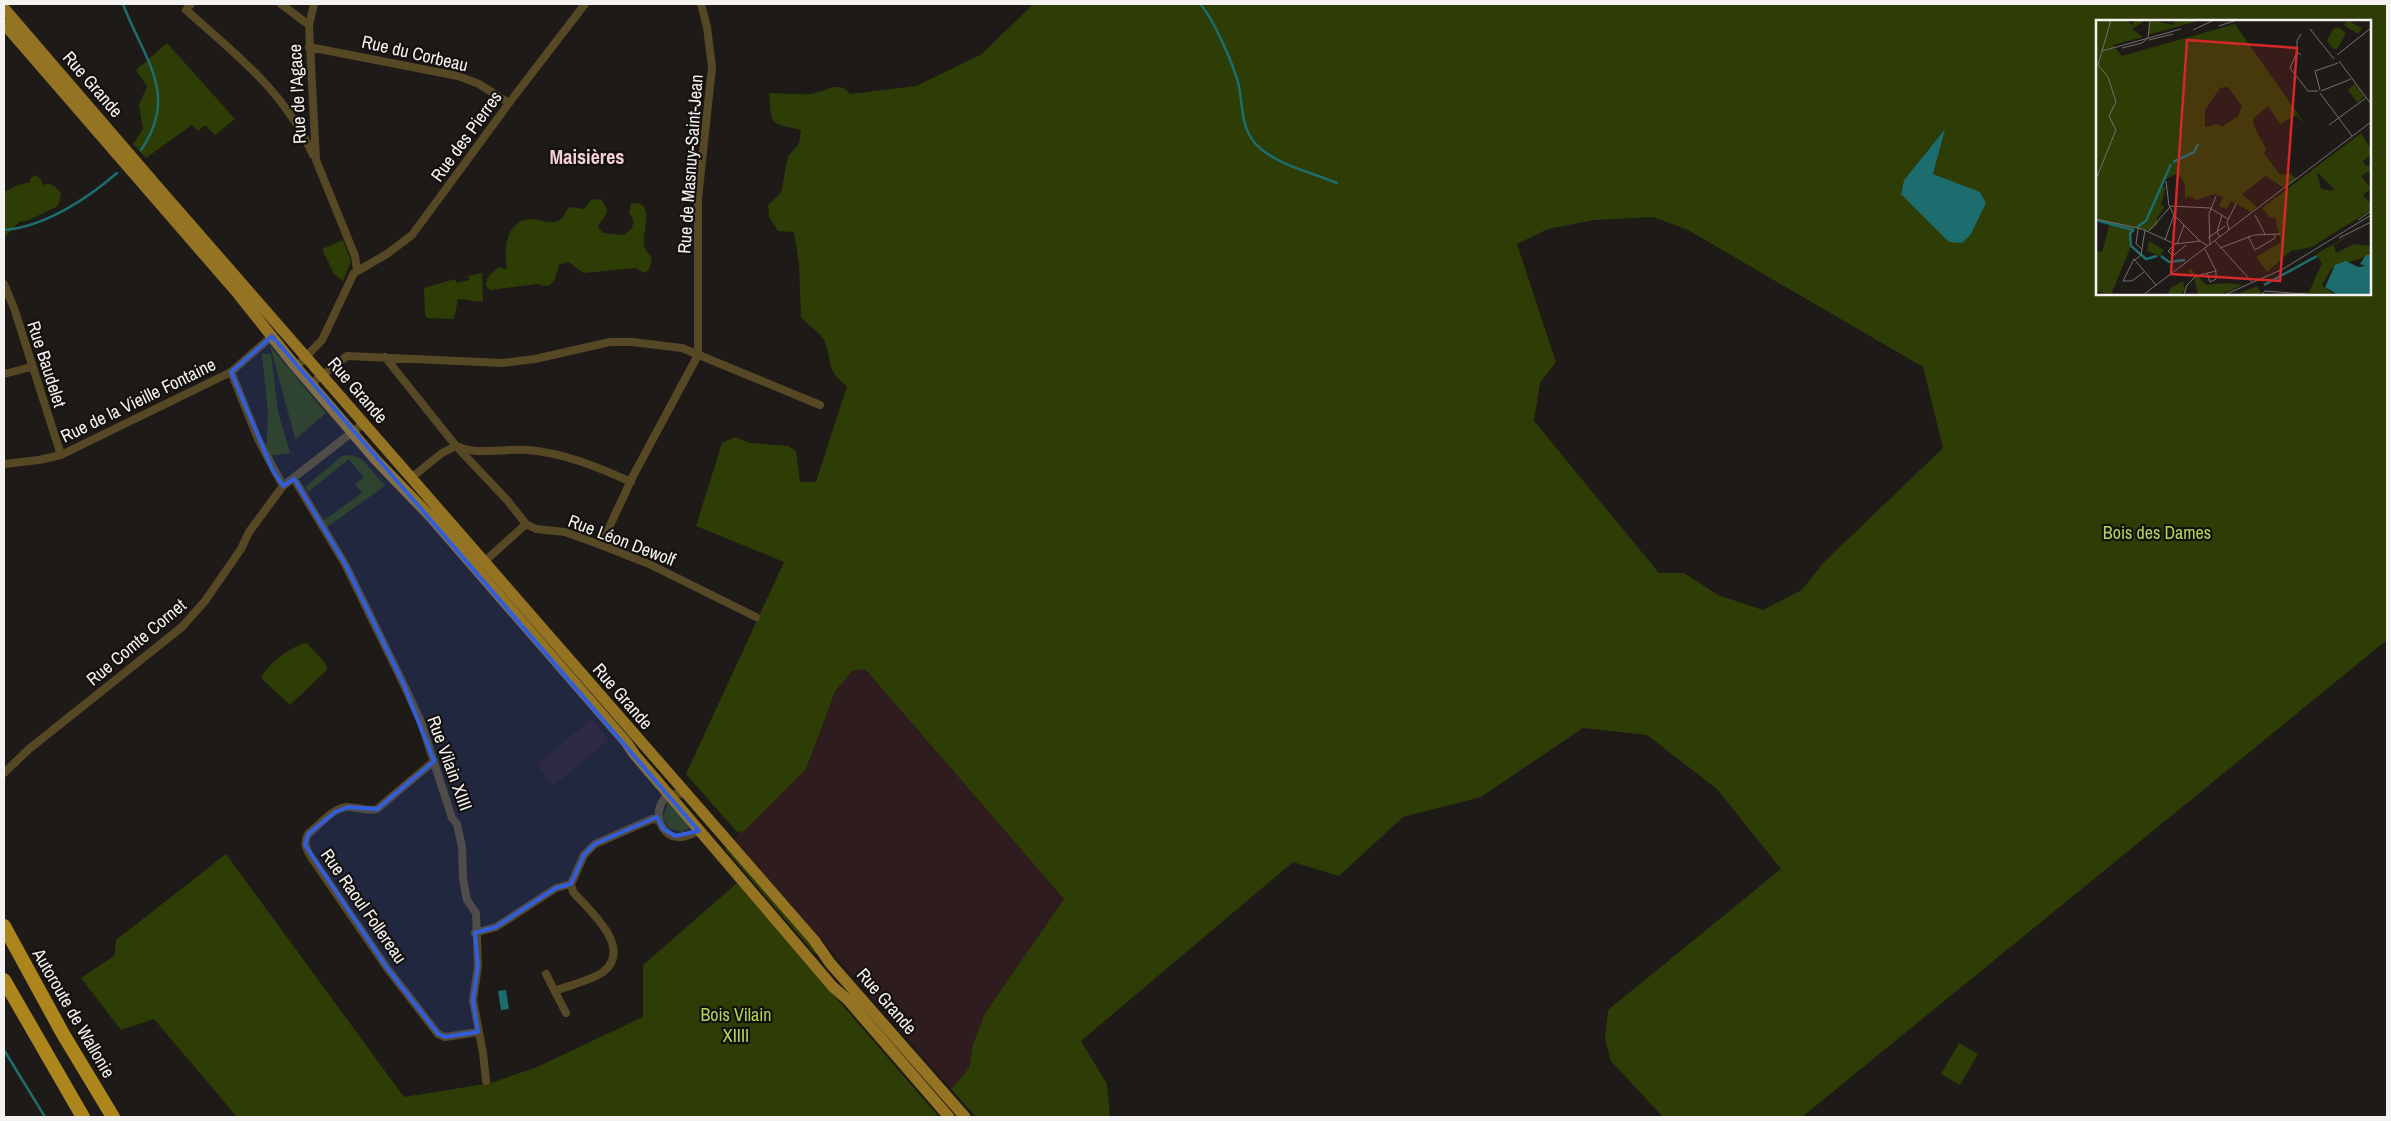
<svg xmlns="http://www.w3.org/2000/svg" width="2391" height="1121" font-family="'Archivo Narrow',sans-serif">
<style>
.commercial{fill:#2e1c1e}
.green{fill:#2e3c06;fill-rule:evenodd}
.water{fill:#1d6c6e}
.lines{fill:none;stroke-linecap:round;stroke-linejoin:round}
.stream{stroke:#1d6c6e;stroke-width:2.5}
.minor{stroke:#574825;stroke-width:8}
.primary{stroke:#947423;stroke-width:11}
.motorway{stroke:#ac861d;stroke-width:14}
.marked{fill:#325eda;fill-opacity:0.2;stroke:#325eda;stroke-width:4;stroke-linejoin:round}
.labels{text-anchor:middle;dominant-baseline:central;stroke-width:4.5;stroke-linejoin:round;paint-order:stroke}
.street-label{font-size:18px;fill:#f4f2f0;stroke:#14110f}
.park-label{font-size:18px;fill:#b1d65f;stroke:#14110f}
.quarter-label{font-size:20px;font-weight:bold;fill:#f3d0d1;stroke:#14110f}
.inset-river{fill:none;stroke:#1d6c6e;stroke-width:2.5}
.inset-road{fill:none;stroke:#73706e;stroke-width:1}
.view{fill:#d62828;fill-opacity:0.15;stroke:#d62828;stroke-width:2.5}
.inset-edge{fill:none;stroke:#f4f2f0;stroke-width:2.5}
</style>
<rect width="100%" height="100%" fill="#1d1a18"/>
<path class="commercial" d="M865,669L1064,899L985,1013L973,1044L969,1068L951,1089L734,839L806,769L835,693L852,671Z
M592,719L609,740L553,786L537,764Z"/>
<path class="green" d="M1033,4H2387V640L1802,1117H1663L1611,1061L1605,1039L1608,1010L1781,869L1717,789L1647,735L1583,728L1481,797L1403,817L1339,876L1293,862L1081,1041L1107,1084L1110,1117H976L951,1089L969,1068L973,1044L985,1013L1064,899L865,669L852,671L835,692L806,769L741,834L739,831L737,832L686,774L784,562L696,526L722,443L735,437L750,443L788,446L796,451L800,482H816L847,386C825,371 833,360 824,340C819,332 807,324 801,317L799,264L794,232L778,231L769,217L768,205L781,193L788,156L799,144L801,130C769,122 772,127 769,93C783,93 797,95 810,94C825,93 837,79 850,94L916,86L982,54ZM2097,21H2370V294H2097ZM1944,130L1933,174L1944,178L1924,215L1901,194L1904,180ZM1653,217L1688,230L1923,367L1943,448L1823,563L1802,590L1763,610L1718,595L1684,573H1659L1534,421L1540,383L1556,362L1517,244L1548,229L1594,220Z
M167,43L235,119L215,135L205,125L198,131L192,125L146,158L133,144L143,129L139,105L147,86L136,70Z
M35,175L40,178L43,185C51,182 57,187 61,194L58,206L29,220L19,222L4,238V192L18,185L31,182L30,179Z
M601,199C613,216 604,213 598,227L603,233L624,235L631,229L634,222L629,212L631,204C656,198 642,232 644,245C644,249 649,254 652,258L649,270L643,273L636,268L584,273C577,270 574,264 567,262L559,265L555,279L550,285L543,286L537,284L490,290L486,286C486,275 492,273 499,267L507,269C504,250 505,221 530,219C539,218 552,227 561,219C564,216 566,210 570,207L584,209L591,200Z
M343,240L351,261L343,281L334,274L322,249Z
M482,273L483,302L458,299L454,319L427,318L425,314L424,288L455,279L457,283L469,280L468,276Z
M270,346L326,413L296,439L295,438Z
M262,354H271L278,412L290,453L266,456L268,413Z
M350,455L362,459L385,486L324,529L320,523L362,493L355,484L364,478L349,459L308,492L306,486L342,456Z
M307,643L326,664L327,670L290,705L261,678C267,665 292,645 307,643Z
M668,801L692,827L682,832L670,829L663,818Z
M727,848L822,956L814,953L725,849Z
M226,854L404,1097L491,1083L537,1067L643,1017V965L737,883L939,1117H237L154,1019L121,1030L81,978L114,956L116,940Z
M1959,1043L1978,1054L1960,1085L1941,1074Z"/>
<path class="water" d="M1945,129L1933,174L1980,192L1986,203L1971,234L1962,243L1949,242L1901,194L1904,180Z
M506,990L509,1009L501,1010L498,991Z"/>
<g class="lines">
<path class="stream" d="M123,4C143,58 180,94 141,150
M1200,4C1214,19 1234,66 1239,86C1243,109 1241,133 1261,149C1281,166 1313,173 1337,183
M4,230C44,227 87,199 117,173
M4,1050L45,1117"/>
<path class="minor" d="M191,4L186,10C237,55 285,92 313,155
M281,4L309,25
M314,4L309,25L316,160L355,256L357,270
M309,47L458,76L479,84L509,103
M4,284L14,308L61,455
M385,357L456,446L507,500L526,524
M296,367L322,340L354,273L387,254L412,235L509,103L585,4
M231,372L258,439L283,486
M4,374L31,367
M311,384L347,356L502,363L535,359L610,342H632L682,348L820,405
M4,464L39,460L61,455L231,372L272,336
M411,478L442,453L456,446C479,456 504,448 528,450C564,453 598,467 631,482
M294,479L345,564L403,683L421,722L452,818L457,824L462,847L463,879L467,900L476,913L478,966L473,1000L483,1053L486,1081
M601,545L633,476L698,355V199L712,67L707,27L701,4
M484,562L526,524L536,529L565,532L601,545L649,564L756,617
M434,761L377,809C366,812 357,806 346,807C333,808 318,826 308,834C303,842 306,849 311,857L387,968L438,1034L445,1037L478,1032
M4,773L29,749L182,627L205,601L241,549L249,532L283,486L364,423
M686,794H668C665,798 661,802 660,807C655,820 665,839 681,837C687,837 694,833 699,831
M475,933L496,927L556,888L571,884L584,855L595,844L652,819L659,820
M546,974L566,1013
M555,991C570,985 590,981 603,972C634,948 589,910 573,892L571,884"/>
<path class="primary" d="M4,8L157,186L814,940L830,963L965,1117
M4,24L238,294L296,367L376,460L430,516L626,742L635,755L833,987L847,999L949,1117"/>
<path class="motorway" d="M4,926L63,1034L113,1117
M4,980L83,1117"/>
</g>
<path class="marked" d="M272,336L699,831L675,836L663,829L657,817L595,844L584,855L571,884L556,888L496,927L475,933L478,966L473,1000L478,1032L445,1037L438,1034L387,968L305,845L308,834L335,812L348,807L377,809L434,761L403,683L345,564L294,479L283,486L272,469L231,372Z"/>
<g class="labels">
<g class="street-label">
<text transform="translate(415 53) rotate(13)">Rue du Corbeau</text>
<text transform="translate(93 84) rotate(49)">Rue Grande</text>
<text transform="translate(297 94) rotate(-93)">Rue de l'Agace</text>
<text transform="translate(466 136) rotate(-54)">Rue des Pierres</text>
<text transform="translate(690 164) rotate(-86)">Rue de Masnuy-Saint-Jean</text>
<text transform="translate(47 364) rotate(72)">Rue Baudelet</text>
<text transform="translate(358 390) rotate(49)">Rue Grande</text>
<text transform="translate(138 400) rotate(-26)">Rue de la Vieille Fontaine</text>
<text transform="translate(622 540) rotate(21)">Rue Léon Dewolf</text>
<text transform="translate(136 642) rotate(-40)">Rue Comte Cornet</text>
<text transform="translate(623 696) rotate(49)">Rue Grande</text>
<text transform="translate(450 763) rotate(70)">Rue Vilain XIIII</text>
<text transform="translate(364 906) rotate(55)">Rue Raoul Follereau</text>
<text transform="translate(887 1001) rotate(49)">Rue Grande</text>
<text transform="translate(74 1013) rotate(60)">Autoroute de Wallonie</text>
</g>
<g class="park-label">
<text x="2157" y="532">Bois des Dames</text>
<text x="736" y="1014">Bois Vilain<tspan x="736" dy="21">XIIII</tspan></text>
</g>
<g class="quarter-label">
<text x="587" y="156">Maisières</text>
</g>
</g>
<g transform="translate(2096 20)">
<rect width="275" height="275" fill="#1d1a18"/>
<path d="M0,0H29L37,5L38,0H50L36,9L47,17L17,25L26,36L139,4L211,107L201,95L184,104L172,86L158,98L157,104L170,129L168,133L184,155L194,153L200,159L188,168L170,156L146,174L161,187L155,192L135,181L131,189L123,186L127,177L118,174L101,180L93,176L89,179V165L82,153L68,160L64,167H70L65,185L69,186L61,198L62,204L53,211L38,208L35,212V226L15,275L0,271V231L6,232L14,203L0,199ZM132,67L146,86L142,96L126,107L121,104L109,107V90L124,68ZM54,0L78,5L79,0H105L52,15ZM251,0L266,8L262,14L248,5ZM242,7L250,13L241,29H237L231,21L237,9ZM259,64L268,76L262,83L252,70ZM265,113L275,129V135L267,141L270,146L275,145V150L265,156L275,168L267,175L275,184V190L216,227L195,231L171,252L160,237L185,222L179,198L173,197L166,188ZM221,152L238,169L236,171L225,169ZM275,203L238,225L240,233L258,224L275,226V235L236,248L226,265L239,275H139L161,266L165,273L175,274L213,272L226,243L220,234ZM53,221L68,230L64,236L51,231ZM95,249L110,265L131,263L147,265L123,275H102L98,258L92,251ZM87,261L89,270L83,275H75L72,272L76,267Z" fill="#2e3c06" fill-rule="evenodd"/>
<path d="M270,235H275V275H242L229,267L239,245L250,241L262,247L270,246L264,244Z" fill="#1d6c6e"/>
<path class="inset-river" d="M77,142L98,132L102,124M0,200L37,210M41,207L50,201L75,144M38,209L34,214L35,226L50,239L61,236M65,236L73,242L89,240M168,265L221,236"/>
<path class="inset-road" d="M123,6L141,0M214,9L238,39M97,10L118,0M52,18L54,0M53,20L77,14M26,28L46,23L52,18M6,31L85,9M201,32L194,48L212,71H222M205,35L201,32V21L205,14M241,35L275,8M243,41L275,84M224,70L219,51L242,43M225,71L255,59M224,73L256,116M233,105L270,78M0,159L20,110L13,96L20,82L12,57L2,45L15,0M70,161L73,186L114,188L132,199M74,187L78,195L104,221M159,195L169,214M0,199L46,209L79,224L104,221L112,226M262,200L275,191M42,209L40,224L46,229M133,210L131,202L140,184M53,211L74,187M152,216L159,230L179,218V214M124,217L121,212L126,195M112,218L129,206M243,218L275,202M69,220L78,195M119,221L156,262M79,224L72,231L77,236L90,225M81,224L88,205M114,225L113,194L120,176M124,228L158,215L184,214M109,229L120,251V259L114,262L111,253M39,240L45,235L49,210M48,252L36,261H27L38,239L60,265M47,275L275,102M88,275L91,265L100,256L120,251M128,275L187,249L275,195M165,275L169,271L220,275"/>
<path class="view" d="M91,20L201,28L184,261L75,254Z"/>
<rect width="275" height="275" class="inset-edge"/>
</g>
<rect width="2391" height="1121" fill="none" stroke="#f4f2f0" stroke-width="10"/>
</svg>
